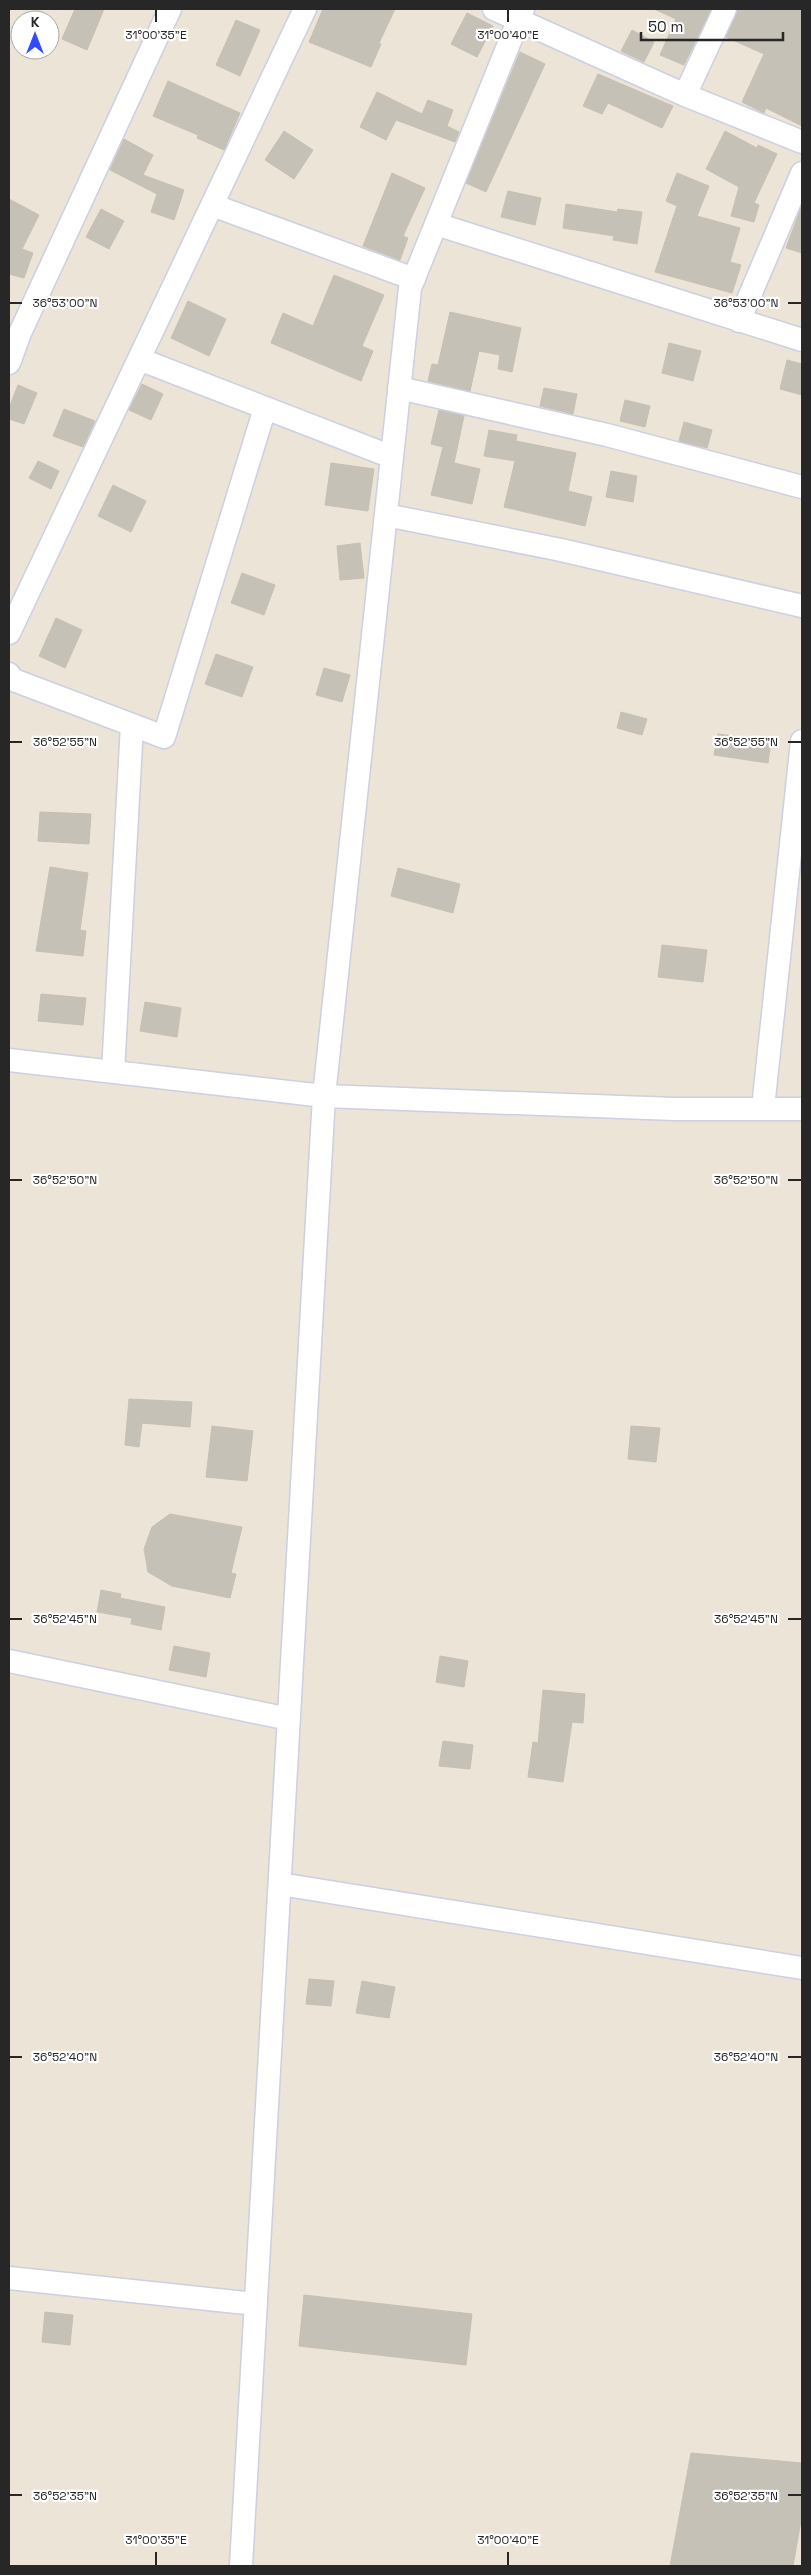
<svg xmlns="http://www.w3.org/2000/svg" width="811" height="2575" font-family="'Space Grotesk',sans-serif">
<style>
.building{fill:#c6c1b7;stroke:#c7c0b1}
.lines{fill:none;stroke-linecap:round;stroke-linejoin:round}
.minor-casing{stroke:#cdcfe2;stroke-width:25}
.minor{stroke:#fff;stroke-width:22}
.ticks{fill:none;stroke:#272727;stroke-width:2}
.ticks-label{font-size:12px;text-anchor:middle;fill:#272727;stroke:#fff;stroke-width:4.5;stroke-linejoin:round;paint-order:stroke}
</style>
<rect width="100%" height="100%" fill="#ece4d7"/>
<path class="building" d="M75,9H104L87,50L62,39Z
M323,9H395L379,43L381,44L371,67L309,42Z
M654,9H711L684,65L660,55L676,19Z
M738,9H802V126L766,108L764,113L742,102L764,54L726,37Z
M467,13L493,26L477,57L451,44Z
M236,20L260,30L240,76L216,65Z
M632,30L654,42L644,62L621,51Z
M520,52L545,64L486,192L466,183Z
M598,74L673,106L662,128L608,103L602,114L583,106Z
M168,81L240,113L224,150L197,138L198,135L153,116Z
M377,92L422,114L428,100L453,110L447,126L459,132L455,142L396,120L386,140L360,127Z
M284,131L313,150L294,179L265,160Z
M725,131L757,148L758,145L777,154L754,203L759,205L754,222L731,216L739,187L706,169Z
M124,139L153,155L143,175L184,190L174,220L151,212L157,194L110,170Z
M392,173L425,188L403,236L408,238L400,260L363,246Z
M677,173L709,186L697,216L740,228L730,262L741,265L732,293L655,272L677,206L666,201Z
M508,191L541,198L535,225L501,217Z
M9,199L39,215L22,249L33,253L24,278L9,274Z
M566,204L617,212L618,209L642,212L637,244L613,240L614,236L563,228Z
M801,208H802V253L786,248Z
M101,209L124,221L109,249L86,237Z
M334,275L384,295L362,346L373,351L361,381L271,343L283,313L313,326Z
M188,301L226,319L209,356L171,338Z
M450,312L521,328L512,372L498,369L500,355L479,351L470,391L428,381L432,364L438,365Z
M669,343L701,351L693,381L662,373Z
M787,360L802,364V395L780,389Z
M142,384L163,394L151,420L129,410Z
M18,385L37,393L24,424L9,419V408Z
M544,388L577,394L573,414L540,406Z
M625,400L650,406L645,427L620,421Z
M64,409L95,421L83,447L53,436Z
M439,410L464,416L454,463L480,469L472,504L431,495L443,447L431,444Z
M684,422L712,430L707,448L679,441Z
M489,430L517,435L516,441L576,453L568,491L592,497L585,526L504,507L515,461L484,456Z
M38,461L59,471L51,489L29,478Z
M331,463L374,469L368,511L325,505Z
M611,471L637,476L633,502L606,497Z
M113,485L146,501L131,532L98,516Z
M360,543L364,578L340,580L337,546Z
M242,573L275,585L264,615L231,603Z
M56,618L82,630L65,668L39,656Z
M216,654L253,667L242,697L205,684Z
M324,668L350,675L342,702L316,695Z
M621,712L647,719L642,735L617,728Z
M718,734L771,741L768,763L714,755Z
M40,812L91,814L89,844L38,841Z
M50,867L88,873L80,930L86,931L83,956L36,951Z
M398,868L460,884L453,913L391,896Z
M662,945L707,950L703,982L658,977Z
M41,994L86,998L83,1025L38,1021Z
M145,1002L181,1008L177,1037L140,1031Z
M129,1399L192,1402L190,1427L142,1423L139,1447L125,1445Z
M212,1426L253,1431L247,1481L206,1477Z
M631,1426L660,1428L656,1462L628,1459Z
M170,1514L242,1527L231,1573L236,1574L230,1598L172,1586L148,1572L144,1549L152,1527Z
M101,1590L121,1594L120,1598L165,1607L161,1630L131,1624L132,1618L97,1612Z
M174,1646L210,1653L206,1677L169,1670Z
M440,1656L468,1661L464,1687L436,1682Z
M543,1690L585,1694L583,1723L572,1722L563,1782L528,1777L533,1742L538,1743Z
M443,1741L473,1745L470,1769L439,1766Z
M309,1979L334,1981L331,2006L306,2004Z
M362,1981L395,1987L389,2018L356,2013Z
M304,2295L472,2314L466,2365L299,2346Z
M45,2312L73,2315L70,2345L42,2342Z
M691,2453L802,2463V2515L793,2566H670Z"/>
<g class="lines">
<g class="minor-casing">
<path id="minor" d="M494,9L685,95L802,142
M685,95L725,9
M212,205L414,279
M436,224L802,340
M739,321L802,173
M139,359L392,457
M9,363L20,333L170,9
M399,388L607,435L802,487
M386,515L561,550L802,606
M9,633L305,9
M9,674L11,679L164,737L265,408
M9,1060L324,1096L674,1109H802
M113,1072L132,725
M763,1108L802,741
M9,1661L289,1719
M280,1884L802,1968
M9,2278L256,2304
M241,2566L324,1096L410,288L523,9"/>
</g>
<use href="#minor" class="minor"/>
</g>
<path class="ticks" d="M156,10V22M508,10V22M10,303H22M788,303H801M10,742H22M788,742H801M10,1180H22M788,1180H801M10,1619H22M788,1619H801M10,2057H22M788,2057H801M10,2495H22M788,2495H801M156,2552V2565M508,2552V2565"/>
<g class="ticks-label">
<text x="156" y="39">31°00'35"E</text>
<text x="508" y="39">31°00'40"E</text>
<text x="65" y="307">36°53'00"N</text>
<text x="746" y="307">36°53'00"N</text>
<text x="65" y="746">36°52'55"N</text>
<text x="746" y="746">36°52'55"N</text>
<text x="65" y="1184">36°52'50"N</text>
<text x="746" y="1184">36°52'50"N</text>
<text x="65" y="1623">36°52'45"N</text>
<text x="746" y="1623">36°52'45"N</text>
<text x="65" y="2061">36°52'40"N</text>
<text x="746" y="2061">36°52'40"N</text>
<text x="65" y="2500">36°52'35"N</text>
<text x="746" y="2500">36°52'35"N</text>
<text x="156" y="2544">31°00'35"E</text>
<text x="508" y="2544">31°00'40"E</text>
</g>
<rect width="811" height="2575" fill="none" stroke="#272727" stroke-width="20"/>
<g transform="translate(35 35)"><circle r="24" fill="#ffffff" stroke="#a9a9a9"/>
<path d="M0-4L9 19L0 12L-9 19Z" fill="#314bff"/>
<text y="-8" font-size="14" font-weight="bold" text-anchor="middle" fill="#272727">K</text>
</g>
<path d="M641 32v8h142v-8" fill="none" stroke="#272727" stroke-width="2.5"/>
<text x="648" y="32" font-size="15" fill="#272727" stroke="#ffffff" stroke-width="4" paint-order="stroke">50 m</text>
</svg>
